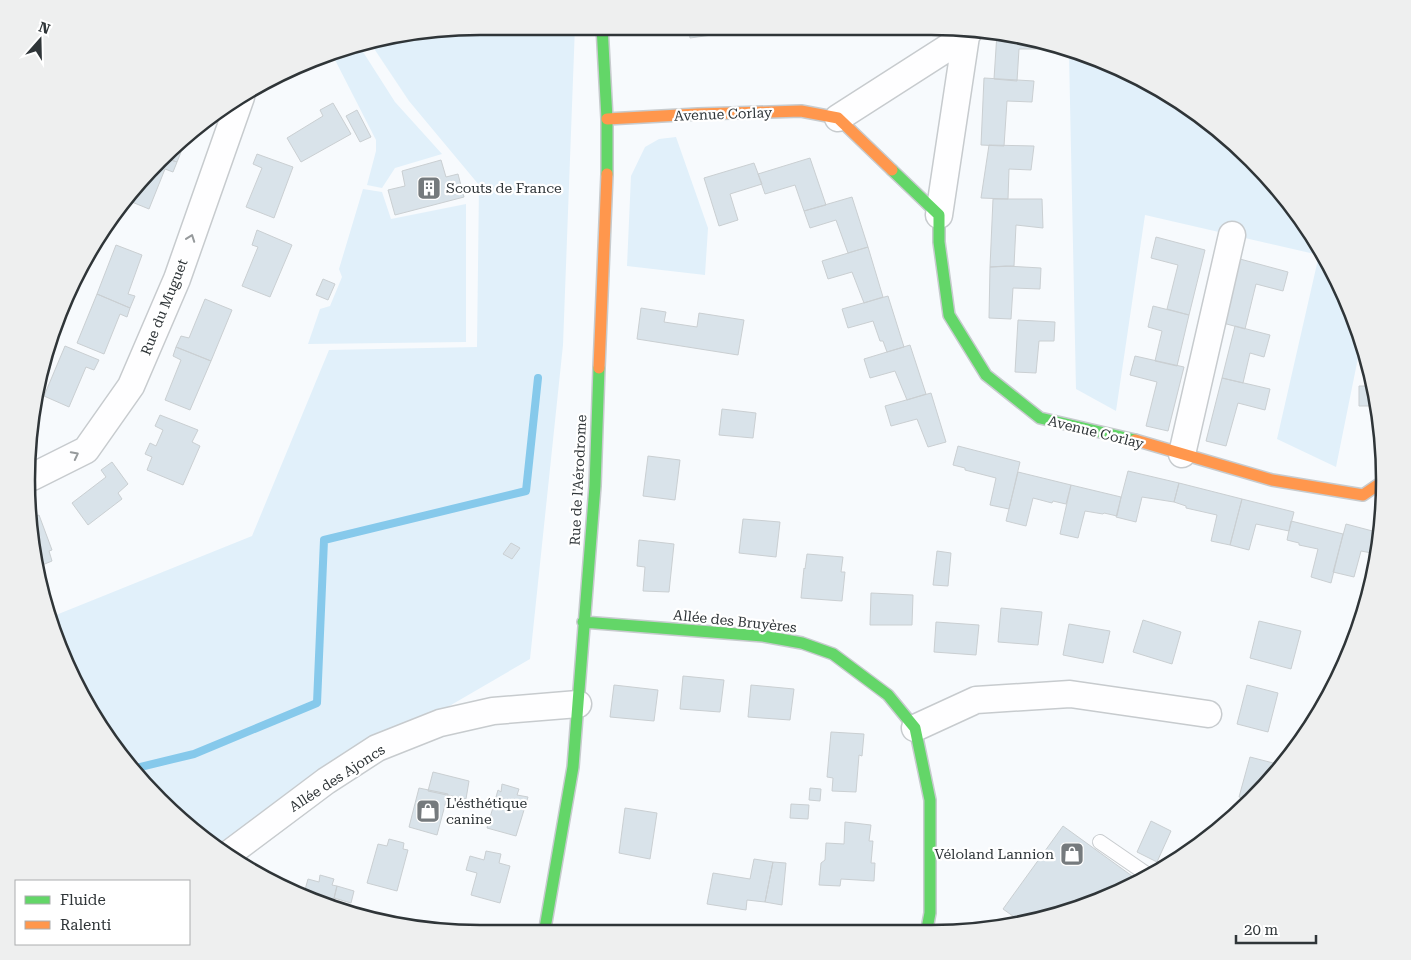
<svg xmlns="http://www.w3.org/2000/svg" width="1411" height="960" font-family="'Roboto Serif',serif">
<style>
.green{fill:#e1f0fa}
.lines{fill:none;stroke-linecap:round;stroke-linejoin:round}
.stream{stroke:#86c9eb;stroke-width:8}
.building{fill:#d9e3ea;stroke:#cacfd2}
.lane-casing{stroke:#c7cbce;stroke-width:16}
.street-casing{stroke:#c7cbce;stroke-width:29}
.fast-casing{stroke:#c7cbce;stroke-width:14}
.slow-casing{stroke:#c7cbce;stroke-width:14}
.lane{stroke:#fefeff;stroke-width:14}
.street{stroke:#fefeff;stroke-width:26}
.fast{stroke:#63d668;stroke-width:11}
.slow{stroke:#ff974d;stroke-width:11}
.oneway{stroke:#969a9c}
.labels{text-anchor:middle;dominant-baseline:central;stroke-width:4.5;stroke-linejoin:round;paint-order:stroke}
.street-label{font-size:14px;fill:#2f3538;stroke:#fff}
.poi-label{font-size:14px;fill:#2f3538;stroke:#fff;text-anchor:start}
.rim{fill:none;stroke:#2f3538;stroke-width:2.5}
</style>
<rect width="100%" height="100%" fill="#f7fafd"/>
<path class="green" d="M480,26H575L563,345L530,659L377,748L227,857L159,801L73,681L51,617L252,536L329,350L477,347L479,185L409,101L369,41Z
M358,44L395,102L442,154L395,168L382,188L367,185L376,151V140L333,56L334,55Z
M1069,54L1158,87L1252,159L1308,228L1350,307L1361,343L1336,467L1277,439L1319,255L1145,215L1116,411L1076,389Z
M676,137L708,228L705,275L627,266L631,176L645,147L659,139Z
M363,189L382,192L391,219L466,204V342L308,344L320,309L330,306L342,277L339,269Z"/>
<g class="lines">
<path class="stream" d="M136,768L194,754L317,703L324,540L526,491L538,378"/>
</g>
<path class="building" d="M688,26H718L719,34L690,38Z
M997,33L1019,35L1046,45L1045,49H1019L1017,81L994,79Z
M984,78L1034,81L1032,102L1007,101L1004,146L981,145Z
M333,103L351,134L301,162L287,138L323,116L320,110Z
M357,110L371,137L360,142L346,116Z
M989,145L1034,146L1031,170L1009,169L1008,199L981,198Z
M175,149L181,152L177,162L165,158Z
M257,154L293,167L274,218L246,207L262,168L253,164Z
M165,158L177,162L173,172L165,169L149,209L127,200L139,181Z
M810,158L826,205L804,211L795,185L765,194L758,174Z
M441,160L446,177L458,174L464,197L395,215L388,190L405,186L402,171Z
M754,163L762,184L730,194L738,220L719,226L704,178Z
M852,197L868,247L848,253L836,220L810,228L804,211Z
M993,199H1042L1043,228L1016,225L1014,266L990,267Z
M257,230L292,245L270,297L242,286L258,247L252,245Z
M1156,237L1205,250L1189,315L1167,309L1178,265L1151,258Z
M116,245L142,255L128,294L135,296L130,308L97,294Z
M868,247L883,297L864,303L852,272L828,279L822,261Z
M1240,259L1288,272L1283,291L1256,284L1245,329L1223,323Z
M1006,266L1041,268L1040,289L1013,288L1011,319L989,318L990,267Z
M323,279L335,284L328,300L316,295Z
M97,294L130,308L127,317L120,314L104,354L77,343Z
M888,296L904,347L887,352L883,341H880L873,321L848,328L842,309Z
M205,299L232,310L211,361L176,347L181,336L189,338Z
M1153,306L1189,315L1177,366L1155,361L1162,331L1148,327Z
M641,308L666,312L664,322L697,327L699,313L744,320L738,355L637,339Z
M1018,320L1055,322L1054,341H1039L1036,373L1015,372Z
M1235,326L1270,335L1264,357L1250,353L1243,383L1222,378Z
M910,345L926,394L907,400L895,371L870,378L864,359Z
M65,346L99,360L94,370L86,367L69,407L44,396Z
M176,347L211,361L190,410L165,400L181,360L173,356Z
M1135,356L1184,367L1168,431L1146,426L1157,382L1130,375Z
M1222,378L1270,389L1265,410L1238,403L1226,446L1206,441Z
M1359,386H1374L1376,392L1381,441H1374V406H1359Z
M931,393L946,442L928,447L917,419L891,426L885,406Z
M722,409L756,413L753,438L719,435Z
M160,415L198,430L192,442L200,446L183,485L147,470L152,457L145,454L150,443L156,446L163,430L155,426Z
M958,446L1020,462L1009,509L990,505L996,478L965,470V468L953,465Z
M648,456L680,460L675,500L643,496Z
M112,462L128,484L118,493L122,499L88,525L72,503L106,477L101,470Z
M1128,471L1179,483L1174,502L1142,497L1136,522L1116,517Z
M1018,472L1071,485L1066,504L1053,501L1052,503L1033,498L1026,526L1006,521Z
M1179,483L1242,499L1230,545L1211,541L1217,515L1186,508V506L1174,502Z
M1071,485L1121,497L1117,516L1104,513L1103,514L1085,511L1078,538L1060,534Z
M1242,499L1294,512L1289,531L1256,524L1249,550L1230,545Z
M39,515L52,550L49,551L52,561L35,568L33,517Z
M743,519L780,522L776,557L739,553Z
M1291,521L1343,534L1331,583L1311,577L1318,549L1299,545V543L1287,540Z
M1346,524L1380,533L1377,554L1361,551L1354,577L1333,572Z
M639,540L674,544L669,592L643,591L645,567L637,566Z
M511,543L520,548L512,559L503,554Z
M937,551L951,553L948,586L933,585Z
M807,554L843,557L841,572H845L842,601L801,598L804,568L805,569Z
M871,593L913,595L912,625H870Z
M1001,608L1042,612L1038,645L998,642Z
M1143,620L1181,632L1172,664L1133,652Z
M1259,621L1301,631L1291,669L1250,658Z
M936,622L979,625L976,655L934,652Z
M1069,624L1110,631L1103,663L1063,655Z
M683,676L724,680L720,712L680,709Z
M614,685L658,690L654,721L610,717Z
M751,685L794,689L790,720L748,717Z
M1247,685L1278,693L1268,732L1237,724Z
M831,732L864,734L862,756L859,755L856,792L832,791L833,778L827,777Z
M1250,757L1281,765L1252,801L1239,797Z
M433,772L469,781L466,799L428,791Z
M502,784L519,789L517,795L528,797L516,836L487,828L498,790L501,792Z
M419,788L448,794L437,835L409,827Z
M810,788L821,789L820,801L809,800Z
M791,804L809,805L808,819L790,818Z
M625,808L657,813L650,859L619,853Z
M1151,821L1171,831L1157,862L1137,852Z
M845,822L871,825L869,841H873L871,863H875L874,881L841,879L840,886L819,885L821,863L825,860L826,843L844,844Z
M1063,826L1139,881L1132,887L1024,924L1003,909Z
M389,839L404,843L403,849L408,850L397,891L367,883L378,844L387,846Z
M486,851L501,854L499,863L510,866L500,903L471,895L477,873L466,870L470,856L484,860Z
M754,859L773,862L765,902L747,900L746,910L707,904L713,873L750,879Z
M773,862L786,863L782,905L765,902Z
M320,875L334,879L332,885L337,886L332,907L303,897L308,879L319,882Z
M337,886L354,891L351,903L334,898Z"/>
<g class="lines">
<g class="lane-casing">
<path id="lane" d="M1100,842L1148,875"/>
</g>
<g class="street-casing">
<path id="street" d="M838,118L966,36L970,30
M939,215L966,36
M1182,454L1232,235
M32,477L86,450L131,386L177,279L241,97
M915,728L976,700L1070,694L1208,714
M226,856L326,781L377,748L440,723L493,711L578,704"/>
</g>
<g class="fast-casing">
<path id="fast" d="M602,26L607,119V174
M892,170L939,215V242L949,315L986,375L1040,418L1135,440
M583,622L763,636L802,643L833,654L888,695L915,728L930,800V913L926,934
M544,934L573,767L595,486L599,368"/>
</g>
<g class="slow-casing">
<path id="slow" d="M607,119L698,114L801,111L838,118L892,170
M599,368L607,174
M1135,440L1272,480L1363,495L1385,480"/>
</g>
<use href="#lane" class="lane"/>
<use href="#street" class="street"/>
<use href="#fast" class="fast"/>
<use href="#slow" class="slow"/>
</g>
<defs><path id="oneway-chevron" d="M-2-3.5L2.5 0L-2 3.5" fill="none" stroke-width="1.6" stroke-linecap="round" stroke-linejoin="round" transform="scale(1.25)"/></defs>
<g class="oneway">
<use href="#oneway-chevron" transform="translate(191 238) rotate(-70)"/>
<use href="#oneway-chevron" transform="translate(75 455) rotate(-27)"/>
</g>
<defs>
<g id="building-square" transform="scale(1.25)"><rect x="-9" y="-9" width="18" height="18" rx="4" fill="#757a7d" stroke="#fff"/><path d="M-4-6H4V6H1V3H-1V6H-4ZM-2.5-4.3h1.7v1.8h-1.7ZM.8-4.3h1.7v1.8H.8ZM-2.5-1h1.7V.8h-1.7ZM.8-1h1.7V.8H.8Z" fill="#fff"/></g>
<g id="shop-square" transform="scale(1.25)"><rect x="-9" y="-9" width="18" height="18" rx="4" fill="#757a7d" stroke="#fff"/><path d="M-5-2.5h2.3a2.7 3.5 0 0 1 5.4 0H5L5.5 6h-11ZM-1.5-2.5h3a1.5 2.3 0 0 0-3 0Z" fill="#fff"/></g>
</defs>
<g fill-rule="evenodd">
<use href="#building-square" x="429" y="188"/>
<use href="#shop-square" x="428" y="811"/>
<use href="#shop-square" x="1072" y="854"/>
</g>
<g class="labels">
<g class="street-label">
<text transform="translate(723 114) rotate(-2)">Avenue Corlay</text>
<text transform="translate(164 307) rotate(-68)">Rue du Muguet</text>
<text transform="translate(1096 432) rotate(14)">Avenue Corlay</text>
<text transform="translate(578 480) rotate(-87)">Rue de l'Aérodrome</text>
<text transform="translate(735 621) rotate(6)">Allée des Bruyères</text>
<text transform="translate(337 778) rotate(-33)">Allée des Ajoncs</text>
</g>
<g class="poi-label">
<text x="446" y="188">Scouts de France</text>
<text x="446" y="803">L'ésthétique<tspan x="446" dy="16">canine</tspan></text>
<text x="1054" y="854" text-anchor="end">Véloland Lannion</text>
</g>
</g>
<path d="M0 0H1411V960H0ZM480 35H931A445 445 0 0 1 1376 480V480A445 445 0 0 1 931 925H480A445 445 0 0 1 35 480V480A445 445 0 0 1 480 35Z" fill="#eeefef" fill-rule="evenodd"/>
<path class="rim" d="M480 35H931A445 445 0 0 1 1376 480V480A445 445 0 0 1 931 925H480A445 445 0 0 1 35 480V480A445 445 0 0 1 480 35Z"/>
<rect x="15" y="880" width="175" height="65" fill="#ffffff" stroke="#acaeaf"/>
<rect x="25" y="896" width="25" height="8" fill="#63d668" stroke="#acaeaf"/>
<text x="60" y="905" font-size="15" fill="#2f3538">Fluide</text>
<rect x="25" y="921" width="25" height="8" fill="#ff974d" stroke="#acaeaf"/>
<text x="60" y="930" font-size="15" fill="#2f3538">Ralenti</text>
<g transform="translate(40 40) rotate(20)" stroke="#ffffff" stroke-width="4" paint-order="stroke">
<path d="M0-4L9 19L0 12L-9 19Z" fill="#2f3538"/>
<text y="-8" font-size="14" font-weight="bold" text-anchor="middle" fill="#2f3538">N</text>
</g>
<path d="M1236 935v8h80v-8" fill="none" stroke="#2f3538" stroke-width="2.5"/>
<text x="1244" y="935" font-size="15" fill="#2f3538" stroke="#ffffff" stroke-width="4" paint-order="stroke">20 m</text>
</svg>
